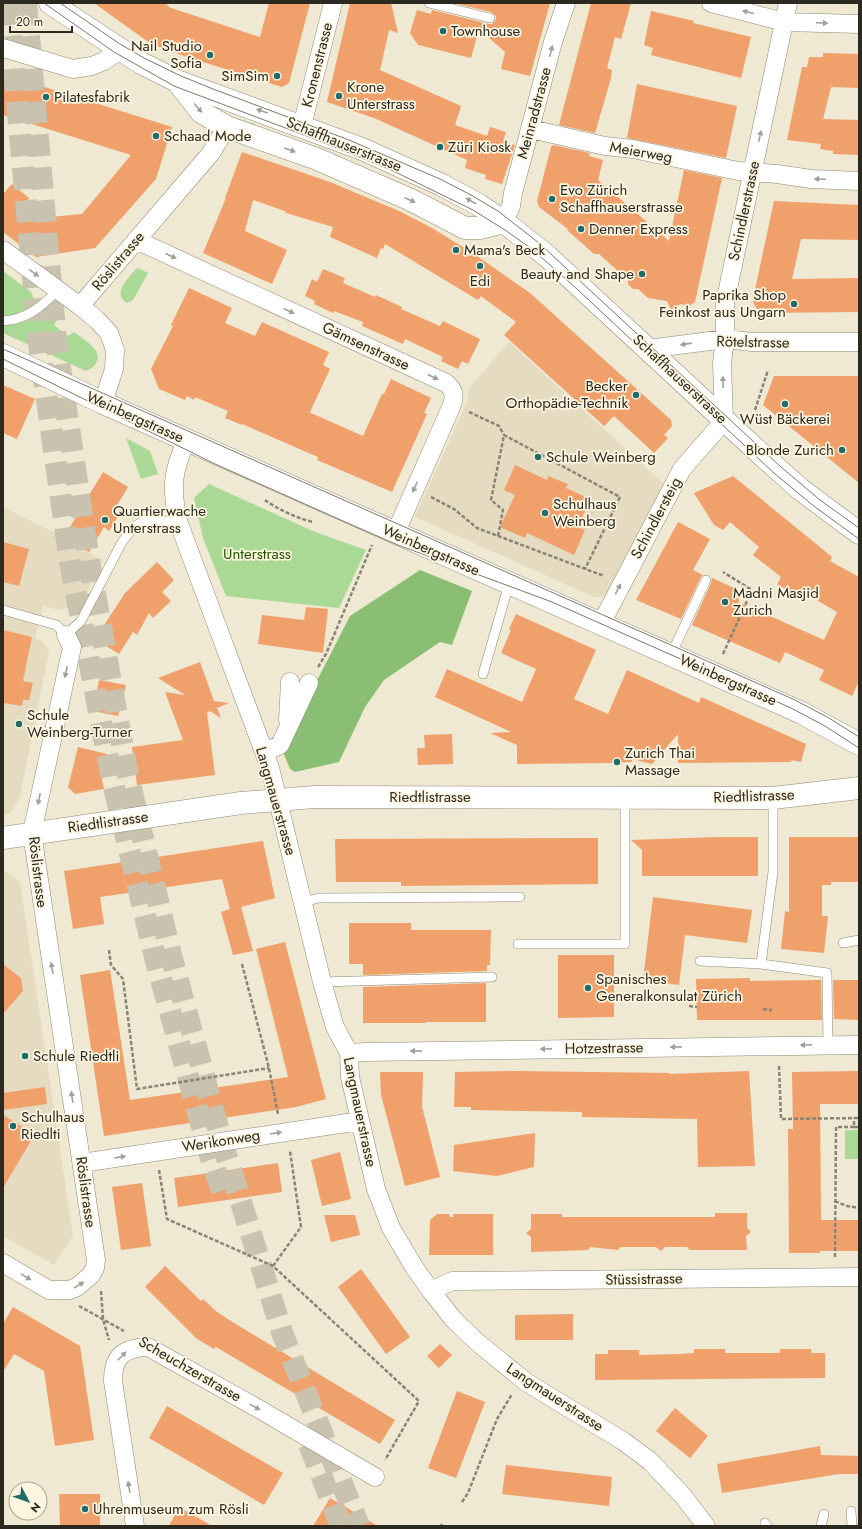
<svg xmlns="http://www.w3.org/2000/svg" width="862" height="1529" font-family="Jost,sans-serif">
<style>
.built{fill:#e5dbc0}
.green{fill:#aad996}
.forest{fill:#8abf73}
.building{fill:#f0a06a}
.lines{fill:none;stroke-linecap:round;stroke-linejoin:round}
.trunk-tunnel{stroke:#c8c2af;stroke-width:22;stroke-dasharray:22 11;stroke-linecap:butt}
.service-casing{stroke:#8f8975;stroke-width:10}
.minor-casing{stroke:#8f8975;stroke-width:19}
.tertiary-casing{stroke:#8f8975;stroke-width:23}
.path{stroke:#898475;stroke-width:2.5;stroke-dasharray:4 2;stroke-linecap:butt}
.service{stroke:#fff;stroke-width:9}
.minor{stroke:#fff;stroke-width:18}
.tertiary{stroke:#fff;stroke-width:22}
.tram{stroke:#7a7668;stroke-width:1}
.oneway{fill:#a09f9b}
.poi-dot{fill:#206c6a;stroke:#fcf5df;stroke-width:1.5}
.labels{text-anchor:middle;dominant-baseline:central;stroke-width:3.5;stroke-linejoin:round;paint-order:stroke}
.poi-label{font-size:15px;fill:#2c2921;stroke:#fcf5df;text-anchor:start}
.street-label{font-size:15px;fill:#2c2921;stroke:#fcf5df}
.park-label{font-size:15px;fill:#235401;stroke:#fcf5df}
</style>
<rect width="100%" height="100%" fill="#efe8d2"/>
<path class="built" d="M509,342L665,485L606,594L601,597H594L415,517L468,400L469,388Z
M3,507L61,536L103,561L85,595L78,602L71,607L59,610L43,606L35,638L43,642L49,651L20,797L10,814L3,815Z
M3,870L20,882L73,1236L54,1265L3,1236Z"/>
<path class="green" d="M138,268L148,273L133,300L127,303C111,294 129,277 136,269Z
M3,271L31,292L33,297L57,320L54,325L68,336L74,332C83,339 107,352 94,366C92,368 88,370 86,371L3,333Z
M126,438L150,451L158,474L141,479Z
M209,484L315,532L366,550L339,608L226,596L203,538L194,498Z
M845,1130H859V1159H845Z"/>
<path class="forest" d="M420,570L472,591L452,645L440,642L384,680L365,707L339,762L295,772L290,769L282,749L350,616Z"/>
<path class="building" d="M94,3H164L171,8L260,37L269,3H310L289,83L282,87L184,56L151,44Z
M350,3H391L398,33L389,30L380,70L461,106L455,125L487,136L490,127L506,132L503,141L515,145L502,184L485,179L486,175L465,168L467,160L374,118L327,102Z
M454,3H550L530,76L501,69L505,52L479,29L471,58L418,45L410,33L417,10L431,14L432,10L489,24H492L496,20V16L491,12Z
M591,3H631L621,39L615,37L607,68L612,70L611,78L595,133L559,125Z
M651,11L694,21L693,23L751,37L741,78L651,55L653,48L644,45Z
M823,53L859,54V88L831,87L823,119L859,120V155L833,154V151L820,149L821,144L787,140L802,67H807L809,57H823Z
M3,74L172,127L156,179L95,248L36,257L3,232V194L12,184L29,198L28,200L50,217L82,214L131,155L3,115Z
M637,84L737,106L726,158L627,138Z
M553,145L590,153L589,156L603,160L598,180L669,241L684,170L722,178L695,302L689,306L680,304L671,310L667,301L648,298L638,289H633L628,284V280L599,254H594L567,230L568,229L539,207L537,201L551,147Z
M242,152L330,182L399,211L432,228L474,254L530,293L671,420L672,426L664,435L668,438L654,453L614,416L604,426L504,335L516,322L481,296L478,300L385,244L383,249L381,248L377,258L330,237L333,227L286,213L285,211L253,200L245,231L287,250L272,284L203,253L226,198H225Z
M774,201L859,205V240L801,239L792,279L859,278V312L762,313L757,309L754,304L753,299Z
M323,269L345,278L343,283L375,297L376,295L402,307L401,309L440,326L443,321L480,339L468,364L462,361L458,369L441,361L443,357L405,339L403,344L362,326L363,322L334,311L333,313L314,304L315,301L305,296L312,279L317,282Z
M189,288L232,308L225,323L255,336L262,322L329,352L323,365L330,369L310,412L311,413L363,436L382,394H384L391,379L431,398L424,413L427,414L392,492L317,460L318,457L242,424V425L225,418L228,411L195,397L194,400L187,396L185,400L159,389L151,369L173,326L171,325Z
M774,376H859V483L763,405Z
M3,385L35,399L17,439L3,433Z
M515,465L547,480L548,476L568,484L566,488L590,499L578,527L585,530L574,555L527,533L525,538L500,527L515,495L504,490Z
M103,472L128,487L113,512L119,515L109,531L104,527L89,552L64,537Z
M733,476L832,557L830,561L859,577V681L852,696L819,680L824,670L785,652L780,663L692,625L711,583L712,578L743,592L738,602L824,640L837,612L810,596L808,598L777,585L781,577L753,555L759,547L730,522L723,530L714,525L694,493Z
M678,522L710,539L693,570L703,575L701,577L681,619L636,600Z
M3,542L29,549L19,586L3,582Z
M157,562L174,580L162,592L171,601L153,618L149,613L137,635L133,632L119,654L95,639L125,593Z
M306,607L328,609L323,653L258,644L262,615L304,620Z
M516,614L596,650L574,699L608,714L627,670L699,703L701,697L806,744L801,762L791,760V762L678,763V734L652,764L632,759V762L611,763L517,764V745L490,733L511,732L435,697L447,669L522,702L536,669L501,653L511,630L509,629Z
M3,630L32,637L23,681L33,683L29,700H23L22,706L3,703Z
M200,662L214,701L229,703L217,708L221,718L210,711L207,713L215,775L137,785L132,747L183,740L165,692L185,695L158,678Z
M99,680L126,685L118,716L93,711Z
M452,734L453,764L418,765L417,748H425L424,735Z
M78,747L107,754V761L102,780L104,789L75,794L68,787Z
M717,837H758V876H642V850L631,840Z
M789,837H859V882H831V885H822V916H828L824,953L781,949L785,911L789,912Z
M598,838V884L401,886V882H336L335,839Z
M263,841L275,898L241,907L253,951L233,955L221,912L230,909L222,879L100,897L104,924L73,929L64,871Z
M653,897L752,910L747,943L685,935L679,985L643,980Z
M349,923H411V930H491L490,965H487V971L363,975V964H349Z
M285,942L326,1099L296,1107L104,1136L80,975L110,970L130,1100L288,1077L256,949Z
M558,955H614V1017L558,1018Z
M3,964L21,978L23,991L3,1014Z
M750,978V981L821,980L822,1020H697L696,979Z
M833,980H859V1020L834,1019Z
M486,983V1022H426V1023H363V987Z
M516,1071L669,1073V1074L749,1071L755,1166L698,1167L697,1119L582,1117V1112L471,1110V1107H454L455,1072Z
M859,1071V1104H820L821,1220H859V1251H820V1253H789L788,1129H793L792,1072Z
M380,1072H423L422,1107L440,1177L405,1186L381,1095Z
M45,1087L47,1104L3,1110V1093Z
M3,1115L35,1134L3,1188Z
M535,1133L534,1167L497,1176L453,1171L454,1145Z
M340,1152L351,1199L322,1206L311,1160Z
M278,1163L282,1192L178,1207L174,1178Z
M142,1183L151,1246L121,1250L112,1187Z
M715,1213H747V1228L751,1232L746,1236L747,1250H690L687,1247H665L661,1251L656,1247H621L618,1250L590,1247L588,1250L531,1252V1237L526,1233L531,1229V1214H562V1217H715Z
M437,1214H449L450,1217H453V1214H493V1255H429L430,1220Z
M324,1215H355L360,1235L331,1242Z
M165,1266L201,1301L203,1299L217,1312L234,1323L395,1420L380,1444L216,1347L214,1349L197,1339L145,1287Z
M361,1269L410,1337L386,1354L338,1287Z
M13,1307L80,1346L94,1440L55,1446L44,1371L14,1354L3,1372V1324Z
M573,1314V1340H515V1315Z
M440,1344L452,1355L439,1368L427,1356Z
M694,1349H725V1353H780V1349H811V1353H825V1378L595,1380V1354H608V1350H639V1355L680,1354L694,1353Z
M457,1391L485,1402L456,1478L428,1468Z
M167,1406L283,1473L264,1505L149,1438Z
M675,1408L708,1436L690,1458L656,1431Z
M820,1446L821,1455L859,1456V1474H839L722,1493L717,1464Z
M506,1465L612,1477L609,1506L502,1494Z
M59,1494H100V1525L60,1526Z
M330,1498L378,1526H313Z
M179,1507L212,1526H169Z"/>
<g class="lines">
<path class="trunk-tunnel" d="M8,3L39,344L70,562L112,779L155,957L208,1149L224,1197
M26,3L56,342L89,561L128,776L170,951L221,1139L283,1335L359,1526
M309,1444L341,1526"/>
<g class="service-casing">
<path id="service" d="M429,3L490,18
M3,321C28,319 41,307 58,290
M3,610L56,625L66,635L81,621L122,542L133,528L143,521H178
M671,655L706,580
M483,674L509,584
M303,902L319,898L520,897
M843,943L859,940
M518,944H625V798
M700,961L761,964L827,973L828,1045
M761,964L773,872V798
M322,982L492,977
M851,1511L852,1526
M765,1523L767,1526
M821,1526L824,1514"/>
</g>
<g class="minor-casing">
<path id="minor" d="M711,3L784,22L859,24
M3,48L73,69L92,66L104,61L120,50
M302,126L333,3
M531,129L605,146L633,149L738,171L777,174L811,179L859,181
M504,222L511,206L513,193L553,42L566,3
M136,240L446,383C454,390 455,395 452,405L395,534
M3,250L80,306L97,320L109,333L115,350L114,369L103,403
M80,306L211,153L227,127
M648,349L725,339L752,342H859
M187,440C172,471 171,488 178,521L270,768L322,982L335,1027L349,1053L350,1077L376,1189L391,1228L414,1267L431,1291L454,1320L477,1342L526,1382L623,1441L650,1461L683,1496L706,1526
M601,624L682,469L724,421L722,363L725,339V303L788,3
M288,720L290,682
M264,752L280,745L309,683
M349,1053L365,1052L859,1045
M82,1163L360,1121
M3,1263L49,1290H69L77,1287L91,1275L95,1268L96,1260L32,833L72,647L66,635
M431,1291L452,1281L859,1277
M135,1526L113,1381C113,1356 123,1348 148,1347L259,1409L375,1477"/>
</g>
<g class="tertiary-casing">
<path id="tertiary" d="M50,3L141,63L177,81L201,112L227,127L317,159L411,200L465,228H480L504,222
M177,81L362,149L442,185L479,205L504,222L547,256L763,456L800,489L859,533
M3,355L103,403L802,713L859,744
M3,838L241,803L314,797L773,798L859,788"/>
</g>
<path class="path" d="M755,410L768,370
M469,412L499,426L504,435
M431,497L454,509L477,528L604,576
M265,500C279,510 297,518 313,522
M498,536L503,510L491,500L504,435L620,497L585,569
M723,654L752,590L723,572
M318,667L326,654L372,545
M109,950L111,965L123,979L137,1089L269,1068
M242,964L269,1068L278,1114
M689,1006L697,1007
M763,1009L772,1010
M779,1066L781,1119L859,1118
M854,1127H859
M159,1170L167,1219L273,1266L419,1401L385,1460
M835,1201L847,1206L859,1208
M835,1257L836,1127H854V1118
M273,1266L301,1227L290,1151
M101,1291L103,1319L109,1340
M79,1306L124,1331
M462,1502L468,1493L497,1419L512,1394
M441,1526L442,1524"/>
<use href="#service" class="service"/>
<use href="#minor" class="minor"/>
<use href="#tertiary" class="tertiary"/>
<path class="tram" d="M44,3L114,52L174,86L312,138L389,169L473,210L505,230L532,249L577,289L775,474L815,507L859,539
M60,3L120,44L144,58L181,76L213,89L349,140L440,179L471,195L498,211L539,243L781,467L820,500L859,528
M3,349L795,700L829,718L859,737
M3,359L215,464L352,525L398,545L552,602L791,708L825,726L859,748"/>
</g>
<defs><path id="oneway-solid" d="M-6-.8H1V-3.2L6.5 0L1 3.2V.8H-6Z"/></defs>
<g class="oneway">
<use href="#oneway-solid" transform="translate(748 12) rotate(-166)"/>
<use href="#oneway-solid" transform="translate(822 23) rotate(2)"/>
<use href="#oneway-solid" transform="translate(551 51) rotate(-76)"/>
<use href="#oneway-solid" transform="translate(198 108) rotate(49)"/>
<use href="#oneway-solid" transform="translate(262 111) rotate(-160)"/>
<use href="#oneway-solid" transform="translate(760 136) rotate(-78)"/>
<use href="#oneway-solid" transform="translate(290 150) rotate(20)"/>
<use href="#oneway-solid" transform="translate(820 179) rotate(-177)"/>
<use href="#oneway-solid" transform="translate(410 200) rotate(25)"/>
<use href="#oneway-solid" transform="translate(471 201) rotate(-151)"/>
<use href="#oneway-solid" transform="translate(171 256) rotate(25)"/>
<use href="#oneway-solid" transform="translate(34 273) rotate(36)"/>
<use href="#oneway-solid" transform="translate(289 311) rotate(25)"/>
<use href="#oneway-solid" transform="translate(686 344) rotate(172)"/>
<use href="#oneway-solid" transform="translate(433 377) rotate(25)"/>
<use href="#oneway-solid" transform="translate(723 382) rotate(-92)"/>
<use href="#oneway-solid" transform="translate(415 487) rotate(114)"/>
<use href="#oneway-solid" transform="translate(618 589) rotate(-63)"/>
<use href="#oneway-solid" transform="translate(66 672) rotate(102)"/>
<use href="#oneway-solid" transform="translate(39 799) rotate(102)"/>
<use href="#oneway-solid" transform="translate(52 968) rotate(-99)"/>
<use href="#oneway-solid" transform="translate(806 1045) rotate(179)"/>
<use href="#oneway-solid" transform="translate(676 1047) rotate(179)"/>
<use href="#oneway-solid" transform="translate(546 1049) rotate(179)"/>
<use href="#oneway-solid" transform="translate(416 1051) rotate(179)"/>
<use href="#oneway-solid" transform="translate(72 1097) rotate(-99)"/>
<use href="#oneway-solid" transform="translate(276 1133) rotate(-9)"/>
<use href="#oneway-solid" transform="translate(120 1157) rotate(-9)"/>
<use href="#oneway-solid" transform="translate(26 1277) rotate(31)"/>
<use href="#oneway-solid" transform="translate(79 1285) rotate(-32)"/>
<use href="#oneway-solid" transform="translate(122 1356) rotate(-45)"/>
<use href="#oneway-solid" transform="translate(255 1407) rotate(29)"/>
<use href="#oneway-solid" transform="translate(129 1487) rotate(-99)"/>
</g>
<g class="poi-dot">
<circle cx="443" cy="31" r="4"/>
<circle cx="210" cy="55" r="4"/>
<circle cx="277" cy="76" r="4"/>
<circle cx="339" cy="96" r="4"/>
<circle cx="46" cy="97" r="4"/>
<circle cx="156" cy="136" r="4"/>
<circle cx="440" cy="147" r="4"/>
<circle cx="552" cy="199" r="4"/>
<circle cx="581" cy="229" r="4"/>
<circle cx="456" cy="250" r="4"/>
<circle cx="480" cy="266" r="4"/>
<circle cx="642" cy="274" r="4"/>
<circle cx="794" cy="304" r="4"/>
<circle cx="636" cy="395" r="4"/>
<circle cx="785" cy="404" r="4"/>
<circle cx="842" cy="450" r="4"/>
<circle cx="538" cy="457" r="4"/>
<circle cx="545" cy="513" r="4"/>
<circle cx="105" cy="520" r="4"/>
<circle cx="725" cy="602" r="4"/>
<circle cx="19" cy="724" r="4"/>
<circle cx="617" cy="762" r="4"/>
<circle cx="588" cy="988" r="4"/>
<circle cx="25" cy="1056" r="4"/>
<circle cx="13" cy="1126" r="4"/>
<circle cx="85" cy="1509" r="4"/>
</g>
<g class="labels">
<g class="poi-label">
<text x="451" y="31">Townhouse</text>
<text x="202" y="46" text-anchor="end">Nail Studio<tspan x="202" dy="17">Sofia</tspan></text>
<text x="269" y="76" text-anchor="end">SimSim</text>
<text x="347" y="87">Krone<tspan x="347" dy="17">Unterstrass</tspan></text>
<text x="54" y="97">Pilatesfabrik</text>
<text x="164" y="136">Schaad Mode</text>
<text x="448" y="147">Züri Kiosk</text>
<text x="560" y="190">Evo Zürich<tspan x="560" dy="17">Schaffhauserstrasse</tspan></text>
<text x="589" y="229">Denner Express</text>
<text x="464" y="250">Mama's Beck</text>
<text x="634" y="274" text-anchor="end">Beauty and Shape</text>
<text x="480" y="281" text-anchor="middle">Edi</text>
<text x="786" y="295" text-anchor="end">Paprika Shop<tspan x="786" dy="17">Feinkost aus Ungarn</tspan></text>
<text x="628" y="386" text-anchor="end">Becker<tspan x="628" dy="17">Orthopädie-Technik</tspan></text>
<text x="785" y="419" text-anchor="middle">Wüst Bäckerei</text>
<text x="834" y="450" text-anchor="end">Blonde Zurich</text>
<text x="546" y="457">Schule Weinberg</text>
<text x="553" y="504">Schulhaus<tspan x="553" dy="17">Weinberg</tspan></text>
<text x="113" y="511">Quartierwache<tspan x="113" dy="17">Unterstrass</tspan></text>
<text x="733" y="593">Madni Masjid<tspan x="733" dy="17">Zurich</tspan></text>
<text x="27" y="715">Schule<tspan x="27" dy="17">Weinberg-Turner</tspan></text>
<text x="625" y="753">Zurich Thai<tspan x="625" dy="17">Massage</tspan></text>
<text x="596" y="979">Spanisches<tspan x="596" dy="17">Generalkonsulat Zürich</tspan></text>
<text x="33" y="1056">Schule Riedtli</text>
<text x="21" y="1117">Schulhaus<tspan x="21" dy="17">Riedlti</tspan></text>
<text x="93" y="1509">Uhrenmuseum zum Rösli</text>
</g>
<g class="street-label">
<text transform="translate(317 65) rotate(-76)">Kronenstrasse</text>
<text transform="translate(534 113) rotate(-75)">Meinradstrasse</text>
<text transform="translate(344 144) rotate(22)">Schaffhauserstrasse</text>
<text transform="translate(641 152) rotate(10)">Meierweg</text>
<text transform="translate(744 211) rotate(-78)">Schindlerstrasse</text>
<text transform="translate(118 261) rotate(-50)">Röslistrasse</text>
<text transform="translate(753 342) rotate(1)">Rötelstrasse</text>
<text transform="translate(366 346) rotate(25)">Gämsenstrasse</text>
<text transform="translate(680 379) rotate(43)">Schaffhauserstrasse</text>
<text transform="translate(135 417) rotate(24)">Weinbergstrasse</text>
<text transform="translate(656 518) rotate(-62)">Schindlersteig</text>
<text transform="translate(431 550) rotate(24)">Weinbergstrasse</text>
<text transform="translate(728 680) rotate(24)">Weinbergstrasse</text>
<text transform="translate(754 796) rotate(-2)">Riedtlistrasse</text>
<text x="430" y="797">Riedtlistrasse</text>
<text transform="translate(276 801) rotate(74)">Langmauerstrasse</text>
<text transform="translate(108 822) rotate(-8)">Riedtlistrasse</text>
<text transform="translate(38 872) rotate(83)">Röslistrasse</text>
<text transform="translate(604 1048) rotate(-1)">Hotzestrasse</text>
<text transform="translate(360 1112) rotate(78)">Langmauerstrasse</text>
<text transform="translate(221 1141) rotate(-9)">Werikonweg</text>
<text transform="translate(86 1192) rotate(82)">Röslistrasse</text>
<text transform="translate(644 1279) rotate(-1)">Stüssistrasse</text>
<text transform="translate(190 1369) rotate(30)">Scheuchzerstrasse</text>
<text transform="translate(555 1397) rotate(33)">Langmauerstrasse</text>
</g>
<g class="park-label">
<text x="257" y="554">Unterstrass</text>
</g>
</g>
<rect width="862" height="1529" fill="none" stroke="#2c2921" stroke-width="8"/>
<g transform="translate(28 1501) rotate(131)"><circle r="19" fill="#fcf5df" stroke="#a9a393"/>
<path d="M0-3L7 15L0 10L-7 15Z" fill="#206c6a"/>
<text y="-6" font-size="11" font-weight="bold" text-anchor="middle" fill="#2c2921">N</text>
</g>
<path d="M10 26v6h62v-6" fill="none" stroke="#2c2921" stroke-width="2"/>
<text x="16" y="26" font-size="12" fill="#2c2921" stroke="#fcf5df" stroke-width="3" paint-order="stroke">20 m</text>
</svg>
